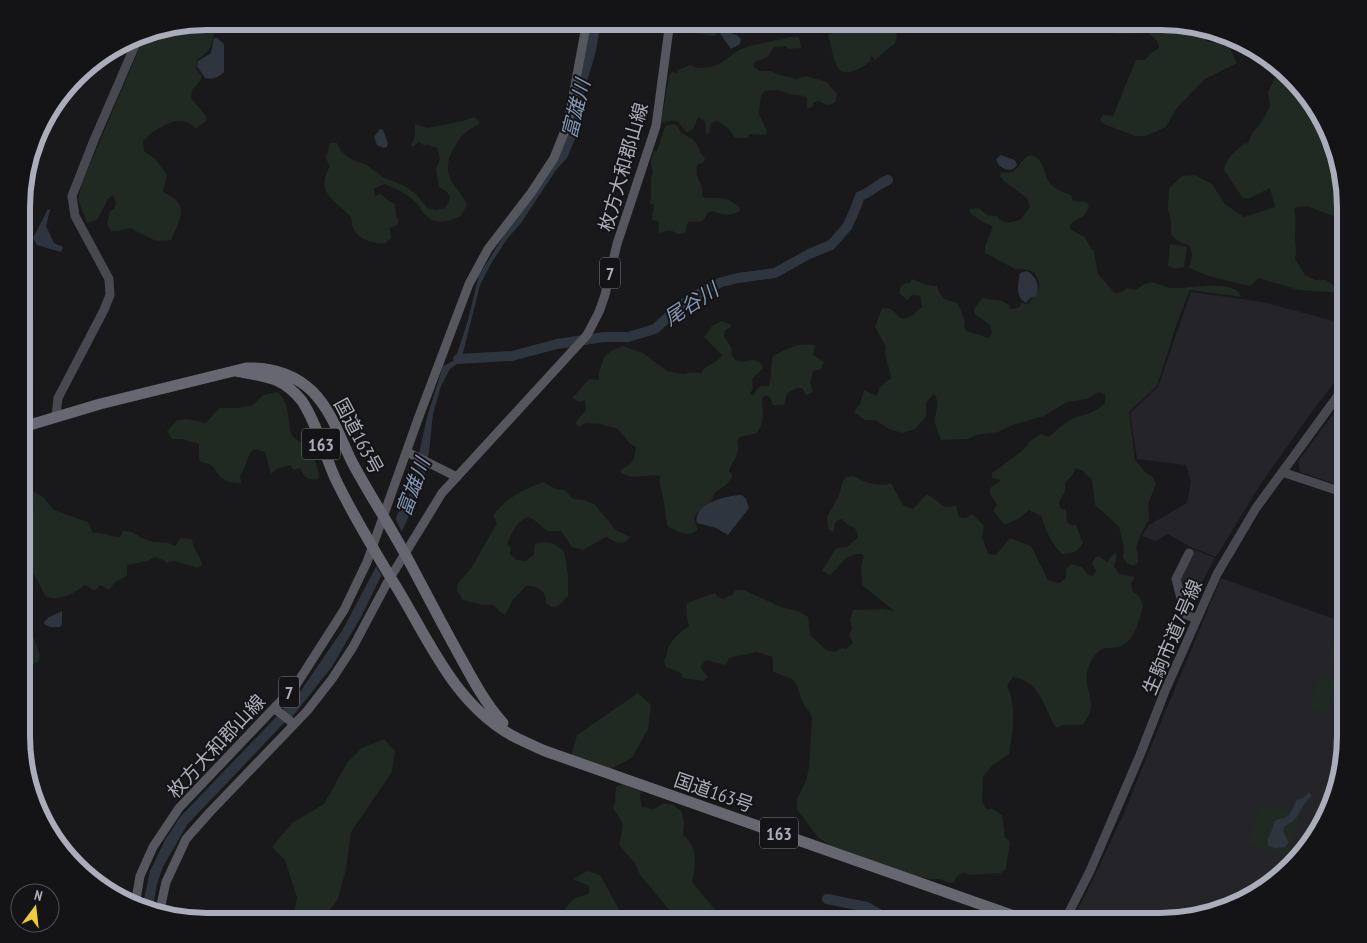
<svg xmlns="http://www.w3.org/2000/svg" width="1367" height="943" font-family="'PT Sans Narrow','Noto Sans JP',sans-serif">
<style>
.built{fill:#252428}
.green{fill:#202922}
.water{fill:#2e353f}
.pier{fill:#19181b}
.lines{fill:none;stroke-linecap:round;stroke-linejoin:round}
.river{stroke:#2e353f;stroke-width:10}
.secondary{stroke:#474850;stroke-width:9}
.primary{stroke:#56565e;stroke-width:9}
.highway{stroke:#666770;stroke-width:11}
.labels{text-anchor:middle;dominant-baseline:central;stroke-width:4;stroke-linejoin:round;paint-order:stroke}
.shield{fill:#141316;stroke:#7e8089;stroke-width:1}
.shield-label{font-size:18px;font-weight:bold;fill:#abaeba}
.street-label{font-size:19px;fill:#abaeba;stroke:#141316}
.water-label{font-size:20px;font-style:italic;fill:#8397b4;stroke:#141316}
.rim{fill:none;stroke:#abaeba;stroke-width:6}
</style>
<rect width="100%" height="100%" fill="#19181b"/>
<path class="built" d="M1191,292L1263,302L1345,324V369L1316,406L1262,482L1216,557L1191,547L1168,534L1155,541L1142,536L1149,525L1187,503L1191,481L1186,465L1137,459L1130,413L1158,387Z
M1345,398V487L1300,472L1298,461Z
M1193,549L1215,558L1200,586L1190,611H1187L1178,576Z
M1221,578L1345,623V748L1336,796L1308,849L1243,903L1161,922H1071L1091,884L1120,821H1121L1149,751Z"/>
<path class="green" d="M207,21H211L216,27C210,46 215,48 197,60L196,69L201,75V80L192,90L191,98L206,116V121L196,129C191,124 185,120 178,121C167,122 150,133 143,141L144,151L155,159L167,175L163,192C167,194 174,197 177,201C187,211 175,230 171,240L156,241L130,228L118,231H111L107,224L110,211L114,209L116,203L113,195L108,199L97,220L87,223L78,200L82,183L146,33Z
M678,21H695L703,27L716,33L715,36C702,35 689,32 679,24Z
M783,21L894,22L897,37L895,43L875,60L869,53L871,56L870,62C833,87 836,62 828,35L838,30L840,26L836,22H827L803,28L785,26Z
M1117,22C1145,22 1176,17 1201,29L1206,41L1215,43L1223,35L1237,63L1205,79L1177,108L1166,127L1146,136H1135L1104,124L1101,122L1100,119L1103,115L1113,116L1136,60H1145L1150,54L1159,48L1157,41L1148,33L1119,34L1115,29Z
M790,37H799L801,48L788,49L786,46L774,47L768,57L755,62L754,67L760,71H770L780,75L796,79L806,76L827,82L831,88L837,93L836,101C829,107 826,105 819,101L813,103V106L808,109L807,107V98L804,96L789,94L778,90L765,91L761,95L759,114L767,131L766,135L750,134L747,138H735L729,129L718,121L711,123L709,134L706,133L705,121L698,117C695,124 696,129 687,132C674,120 681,118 661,123L669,76L672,72L677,73L678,70L690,65L698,68L710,67L721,63L737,51L749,46Z
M1286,74L1321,114L1345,195V224L1343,220L1307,206L1296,207L1294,210C1297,220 1295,224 1295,234C1295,243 1297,250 1295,259L1305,275L1315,280H1326L1336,287L1345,285V291L1342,293L1299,290L1259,278L1250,286L1208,276L1189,268L1192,255L1190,246L1178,241L1171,235V221L1168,209L1169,188L1182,176L1195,175L1212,184L1225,204L1244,217L1275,207L1270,188L1248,199L1242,197L1224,170C1226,158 1235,151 1245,143L1248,144L1252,133L1261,123L1270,106L1268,92L1275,78Z
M474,117L480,122L478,125C462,130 443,158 449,175C453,187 463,194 467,205L461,216C446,223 433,226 422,211C420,208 418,204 415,202C406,193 395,188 384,184L374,189L375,196L381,194L386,199L395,204L396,216L399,221L397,225L390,228L391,238L385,243C373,243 358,241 353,227C351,223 353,220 350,216C333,199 315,192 330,166L325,157L328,152L329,145L331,143H337L341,151L351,159L367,165L384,178L403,185L417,195L427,208L436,210L445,208L448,204L450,197L447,192L439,187L436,169L440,158L437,148L427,145L425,146L419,142L412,147L411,145L415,136V124L427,128L463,121Z
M675,124L678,127L681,133C689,137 699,141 700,153L705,158L704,162L697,165C695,177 699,178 702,187C703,190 702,194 702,197C722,200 724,194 740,208V211C730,217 722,214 711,211L707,213C703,226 699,220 688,222L685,233L677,234C671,228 665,232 658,233L659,222L652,220L654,205L649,203L651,197V178L653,172C650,162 650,161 654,151H657L664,129L666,126Z
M1031,155C1044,159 1043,170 1048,180C1052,189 1063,192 1071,195L1073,201L1086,202L1089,205C1085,221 1078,216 1070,225V229L1085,237L1090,247L1094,251L1098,274L1115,293L1122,292L1127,288L1136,290C1155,275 1156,287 1172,288C1190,289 1216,281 1234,289C1237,290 1240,294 1242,297L1190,290L1177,323L1157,386L1129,412L1135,460L1146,473L1152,476L1156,484L1148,504L1149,519L1140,536L1136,548L1138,554V562L1134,566L1128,564L1123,558L1124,548L1119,527L1095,505L1092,480L1083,471L1076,468L1073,474L1065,483V492L1059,502L1060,508L1066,510L1067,522L1070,525H1076L1083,543C1077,552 1073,554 1062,554C1051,543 1046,531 1041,516L1029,510L1020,518L1005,525L993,511L997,505L990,494V488L1001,480L992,478V473L1022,451L1030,441L1041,434L1049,437C1056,430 1063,424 1072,419C1087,413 1092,415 1105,403V394L1098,392L1087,399L1067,402L1044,416L1012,425L998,432L976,435L968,439L941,440C939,435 936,429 935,423C934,413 941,404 934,394L926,402V417L915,429L902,433L889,429L875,420H865L854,412L860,404L864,390L877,396L880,387L891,378C890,367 883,357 886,347L875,327L882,308L891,309L902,319L910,317L922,307L920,296L913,295L907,300L900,294V288L905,283H910L912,279L927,285L937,286C942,300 945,300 958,303L965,322L964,327L967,331L988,338L992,334L990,325L975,314L974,309L982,298L1002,301L1009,305L1010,309L1020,307L1021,303L1028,304C1038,290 1044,289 1034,272L1023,269H1015L985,253V247L993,226L982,222L969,212L970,209L979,208L987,215L997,216C1003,225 1011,222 1020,220L1030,207L1027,198L1005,182L1000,176L1001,172C1021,176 1016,160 1031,155Z
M1170,244L1187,247L1184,267C1178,269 1173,269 1168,266Z
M722,321L731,325L730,328L725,330L724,336L732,349L731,354L735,360L742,362C751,359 760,358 763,368L752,379L753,388L750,394L753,395L760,386H769C772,376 770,366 773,356C789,348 796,343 815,345L813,355L824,362L821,369L813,371L810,382L813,392L806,395L802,388H797L787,393L784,405H773L770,398L766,395L762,398C763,411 765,422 757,433L740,437L737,440C742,453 733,459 729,471L733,476C728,485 722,487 715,493C713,496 712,501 709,504C698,513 690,513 698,529C689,539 678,531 668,527C665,517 665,507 663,497C661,489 659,485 660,476C643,474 636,481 621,473L620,470C632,465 635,459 636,447L630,444L618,429L600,424L586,423L579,427L575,423L586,410L585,400L580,402L572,398L589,379L599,380V372L604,357L611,351L623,346L643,353L667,371L683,374L692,372L701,373C708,362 716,365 722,355L704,337L712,326Z
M278,392C292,408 286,418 292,436C305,444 322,464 318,479C308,481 304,477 300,468L294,470L290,465L277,469L271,474L265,452L254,449C245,457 249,465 240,475L241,483C213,484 220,463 201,462L199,458V444L182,439H172L167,431L177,420L187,419L206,423L219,408H237L253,405L263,395Z
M23,469L29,476L27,480L28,485L34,492L43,497L54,510L88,522L93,533C102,532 110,537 120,537L123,531C133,530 137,536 145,539C157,545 164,539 175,546L181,538L192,539C193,550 200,555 202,565L198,568L174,561L167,563L163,560L155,557L147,561L127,565V576L115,582L109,590L100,585L96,590H93L85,585C73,594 61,601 46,597L31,569L23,566Z
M854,476C866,483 878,487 891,483L903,505L913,509L927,494L945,507L956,506L959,517L966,518L972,514L984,526L982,537L988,554L996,555L1010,538L1031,546L1048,580L1059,583L1066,578V569L1071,564L1082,567L1088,575L1093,576L1096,571L1092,563L1095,558L1099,556L1107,562L1114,553L1117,555L1114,566L1119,574L1135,577L1131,583L1132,591L1140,597L1143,606C1140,616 1137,631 1130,639C1114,658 1102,635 1089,666C1082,681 1092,693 1091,708C1090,714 1086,720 1083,725H1063L1056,728C1044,708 1040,681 1013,677L1007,685C1017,708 1013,730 1009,754L993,765L983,777L982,801L986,809H992L1002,815L1005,837L1010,842L1006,869L1001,873L972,875L962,873L956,877L954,882L950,883L939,879H931L915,876L833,848L818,837L797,810V799L806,781L809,767L812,719C811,712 808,711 804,705C799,697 800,686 792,679C787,676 780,676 773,671V657L756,652L729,658L726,665L706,660L700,667L708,677L704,681L682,678L681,673L666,667L664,660C668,656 666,653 668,648C672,639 681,631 689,626L686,612L687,603L715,593L717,596L722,599L732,595L735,590H744L781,607L798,611L808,617L810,635L826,650L834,652L842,648L845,649L853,643L849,635L852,628L850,620L853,610L884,609L894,611L862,585L861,565L864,556L861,554C843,555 843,564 830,575L822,571L836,548L847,547L858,537L855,528L848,525L842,519L836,521L833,532L828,529L827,517L839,495L843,481L847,477Z
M543,482L556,489L564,490L573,499L584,500L594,504L617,531L631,537L625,542L618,543L606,537L583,550L572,547L561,531H547L533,519L527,517C516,523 512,532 507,544L511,548L510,554L516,560L526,561L534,554L535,544C549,540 553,543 564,551L568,575V596L558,606L552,607L546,603C546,590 538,586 526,586L512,601L505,615L499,611L494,605H482L463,600L457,591L458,583L472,567L497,523L493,516C505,498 523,490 543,482Z
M1338,626L1345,629V656L1343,664L1327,658Z
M23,632L34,638L40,656L39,661L23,670Z
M1320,675L1337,682L1325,714L1308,708Z
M638,693L651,705L648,729L632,758L606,771L571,756L577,735Z
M384,739L395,751L392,772L351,832L346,869L338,899L321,921H292L297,898L285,860L272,847L292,823L324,804L347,763L362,748Z
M622,784L641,791L640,798L642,807L654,809L664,803L674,805L682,812L684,823L683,835C698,846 696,865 692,882L726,922H669L670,911L640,875L634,862L619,845L623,824L613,808L615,802L616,787Z
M1260,803L1300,814L1289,855L1248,844Z
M42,816L51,820L64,843L66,852L46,829Z
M587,871L600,875L626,922H557C562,914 567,904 574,899C579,895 584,897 589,893V886L573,879Z"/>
<path class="water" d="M591,21H601L596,51L585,88L575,139L567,158L556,170L521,223L507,239L492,262L480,285L461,361L450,369L441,386L433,414L429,452L422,486L391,556L361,617L331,668L293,716L284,723L187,825L163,867L157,884L152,913L142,909L150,871L165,840L180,817L300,692L343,629L378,563L398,513L408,498L413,481L427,417L443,366L455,360L468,320L479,275L568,135L573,123Z
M724,31L737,35L741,39L740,44L731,49L721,35L720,33Z
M214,38H217L224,44V72C218,77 214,80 205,78L197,66L198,61L211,53Z
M380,129L383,130L388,143L387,147L383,148L377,145L374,137Z
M1001,155L1015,160L1017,165C1012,174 998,169 996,159Z
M48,209L50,210L46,226L54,243L63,247L61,252L37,245L33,238Z
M1027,271C1037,278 1040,284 1036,296L1030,298L1026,303C1015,297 1018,284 1020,273Z
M742,495L746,499L749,508L728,535L716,528L697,523C692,504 727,495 742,495Z
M62,611V624L60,627H50L44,624V622L49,617Z
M1309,792L1312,796C1302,804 1301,813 1294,820C1292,823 1287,824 1284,827L1283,831L1289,843L1285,847L1275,848L1268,846C1266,838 1273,831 1274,822C1278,818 1279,819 1285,818C1291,815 1294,806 1296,800L1303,798Z"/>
<path class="pier" d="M394,516L403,534L383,578L375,564Z"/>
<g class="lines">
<path class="river" d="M458,359L512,356L557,344L604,337H628L655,329L679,307L708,288L722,282L738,278L775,273L809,254L831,245L847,227L854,212L860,196C866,195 880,183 888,180
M827,899L867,907L894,922"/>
<path class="secondary" d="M56,416L58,398L104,310L110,295L109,279L75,216L72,196L94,140L140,34
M1282,472L1345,493
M1189,553L1176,579L1185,614L1197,619
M1064,922L1090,871L1140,755L1165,691L1217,574L1256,508L1345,386"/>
<path class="primary" d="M407,452L457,477
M275,709L294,724
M135,905L140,876L153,847L179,808L296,685L344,610L367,562L418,419L469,284L488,249L531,193L554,158L568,123L587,21
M159,914L166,882L186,839L210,812L307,711L332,679L353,647L387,583L442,493L587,335L599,312L605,295L617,244L656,126L670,21"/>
<path class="highway" d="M236,371C265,377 282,376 302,401C317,424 324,453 335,478C354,518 377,555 400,593C431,645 456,704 511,735C522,741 534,746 545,751L1031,922
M23,427L100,404L246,368C271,367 294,374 312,391C332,411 341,440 353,464C371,497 392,529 410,563C427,595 444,628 462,660C474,682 486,704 503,723"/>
</g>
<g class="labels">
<g class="shield">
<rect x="600" y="257.5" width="20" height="31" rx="4"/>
<rect x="302" y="428.5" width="38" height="31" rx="4"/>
<rect x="279" y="676.5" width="20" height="31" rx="4"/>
<rect x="760" y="817.5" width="38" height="31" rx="4"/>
</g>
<g class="shield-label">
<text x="610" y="273">7</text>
<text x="321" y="444">163</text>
<text x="289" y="692">7</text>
<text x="779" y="833">163</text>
</g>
<g class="street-label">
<text transform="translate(623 167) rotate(-74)">枚方大和郡山線</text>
<text transform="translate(359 436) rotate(62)">国道163号</text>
<text transform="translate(1172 637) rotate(-67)">生駒市道7号線</text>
<text transform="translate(216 746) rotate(-47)">枚方大和郡山線</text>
<text transform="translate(714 792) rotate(19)">国道163号</text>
</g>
<g class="water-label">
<text transform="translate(576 109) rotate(-76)">富雄川</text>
<text transform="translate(691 304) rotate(-33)">尾谷川</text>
<text transform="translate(413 487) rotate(-70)">富雄川</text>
</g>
</g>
<path d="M0 0H1367V943H0ZM207 30H1160A177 177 0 0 1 1337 207V736A177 177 0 0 1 1160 913H207A177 177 0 0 1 30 736V207A177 177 0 0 1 207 30Z" fill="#141316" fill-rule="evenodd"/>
<path class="rim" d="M207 30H1160A177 177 0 0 1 1337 207V736A177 177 0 0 1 1160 913H207A177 177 0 0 1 30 736V207A177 177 0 0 1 207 30Z"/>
<g transform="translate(35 908) rotate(15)"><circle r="24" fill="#141316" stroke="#505158"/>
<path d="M0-4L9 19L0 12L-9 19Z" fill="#efca3c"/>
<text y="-8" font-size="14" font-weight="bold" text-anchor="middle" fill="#abaeba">N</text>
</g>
</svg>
